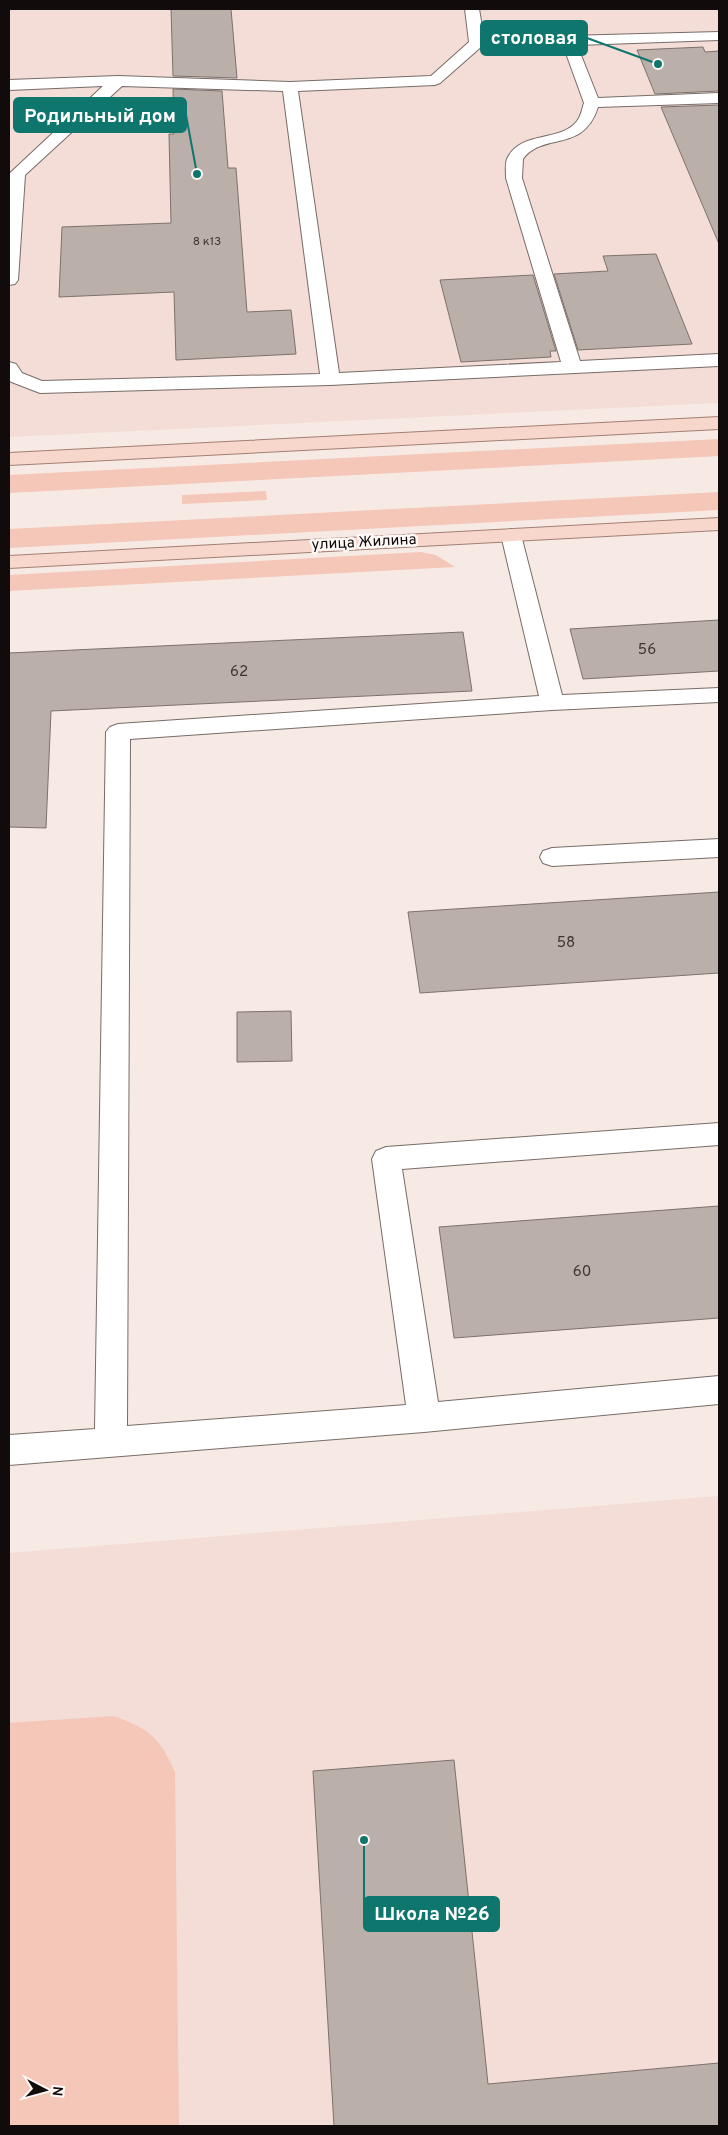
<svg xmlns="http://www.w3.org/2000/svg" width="728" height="2135" font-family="Overpass,sans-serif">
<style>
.built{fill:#f3ddd6}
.green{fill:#f4c7b8}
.building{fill:#bbafaa;stroke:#7d716d}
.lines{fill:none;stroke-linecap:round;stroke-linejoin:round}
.minor-casing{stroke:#776c68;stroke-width:2}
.major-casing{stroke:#a37e72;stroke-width:2}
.minor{fill:#fff;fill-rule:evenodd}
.major{fill:#f7d7cc;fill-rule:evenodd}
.labels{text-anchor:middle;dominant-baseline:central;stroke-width:5;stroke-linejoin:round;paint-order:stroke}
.far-number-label{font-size:12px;fill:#3c3533}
.far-street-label{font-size:15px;fill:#110c0b;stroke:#fef9f7}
.number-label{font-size:15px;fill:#3c3533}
.leader{fill:none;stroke:#0f766e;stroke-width:2}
.callout-dot{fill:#0f766e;stroke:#fef9f7;stroke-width:2}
.callout{fill:#0f766e;stroke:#0f766e;stroke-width:2}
.callout-label{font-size:19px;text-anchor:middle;font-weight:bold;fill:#fff}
</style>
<rect width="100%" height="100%" fill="#f7eae5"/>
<path class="built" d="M9,9H719V403L9,437Z
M719,1496V2126H9V1553Z"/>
<path class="green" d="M719,439V456L9,493V475Z
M266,491L267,500L182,504V495Z
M719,492V510L9,548V529Z
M421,552L436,555L455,567L9,591V575Z
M113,1716C149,1728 160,1738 175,1772L179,2126H9V1723Z"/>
<path class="building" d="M171,9H231L237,78L173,76Z
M703,47L705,52L719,51V91L655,94L637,50Z
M173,89L222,91L228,168H236L247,312L291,310L296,354L176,360L174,292L59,297L62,227L171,223L169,134H174Z
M719,105V244L661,107Z
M656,254L692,344L578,350L554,274L608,271L603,256Z
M533,275L556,351H550L551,357L461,362L440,280Z
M719,620V671L583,679L570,629Z
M463,632L472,691L51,711L46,828L9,827V653Z
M719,892V973L420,993L408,912Z
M291,1011L292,1061L237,1062V1012Z
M719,1206V1318L454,1338L439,1227Z
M454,1760L488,2084L719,2063V2126H334L313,1771Z"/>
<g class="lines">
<g class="minor-casing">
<path id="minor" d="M465,9H479L484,38L719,32V40L577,45L598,98L719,93V103L598,107C583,154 544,131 523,159L522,178L580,361L719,354V366L330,385L40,393L9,381V362L16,364L22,373L42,381L320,374L283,91L122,86L25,175L18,280L15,284L9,285V174L103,86L9,90V80L118,76L290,82L431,76L469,42ZM563,45L584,103C582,109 581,116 577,121C560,143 520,130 507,159C505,164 506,172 506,178L561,362L339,373L298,91L435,85L440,83L481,47Z
M511,529L518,531L521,535L562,695L719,688V702L552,710L130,739L127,1426L406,1405L372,1159L376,1151L386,1147L719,1123V1145L402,1169L438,1402L719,1376V1404L424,1432L9,1465V1435L95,1429L106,732L110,727L118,724L539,696L501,535L504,531Z
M719,839V857L552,866L543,863L540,857L543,851L552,848Z"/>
</g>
<g class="major-casing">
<path id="major" d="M719,417V429L9,465V453Z
M719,518V530L9,568V556Z"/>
</g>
<use href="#minor" class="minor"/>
<use href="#major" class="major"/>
</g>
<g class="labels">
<g class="far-number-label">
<text x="207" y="242">8 к13</text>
</g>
<g class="far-street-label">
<text transform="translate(364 543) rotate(-3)">улица Жилина</text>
</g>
<g class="number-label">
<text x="647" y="650">56</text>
<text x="239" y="672">62</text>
<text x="566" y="943">58</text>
<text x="582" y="1272">60</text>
</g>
</g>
<path class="leader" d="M658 64L587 38M197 174L186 115M364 1840L364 1914"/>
<g class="callout-dot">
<circle cx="658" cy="64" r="5"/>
<circle cx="197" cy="174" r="5"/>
<circle cx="364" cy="1840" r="5"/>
</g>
<g class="callout">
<rect x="481" y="21" width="106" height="34" rx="5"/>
<rect x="14" y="98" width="172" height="34" rx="5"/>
<rect x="364" y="1897" width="135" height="34" rx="5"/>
</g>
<g class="callout-label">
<text x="534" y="44">столовая</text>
<text x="100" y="122">Родильный дом</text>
<text x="432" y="1920">Школа №26</text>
</g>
<rect width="728" height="2135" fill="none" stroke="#110c0b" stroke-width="20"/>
<g transform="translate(45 2090) rotate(96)" stroke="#fef9f7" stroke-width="4" paint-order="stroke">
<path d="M0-4L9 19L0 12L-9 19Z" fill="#110c0b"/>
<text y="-8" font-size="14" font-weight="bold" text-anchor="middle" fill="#110c0b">N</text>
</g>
</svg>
